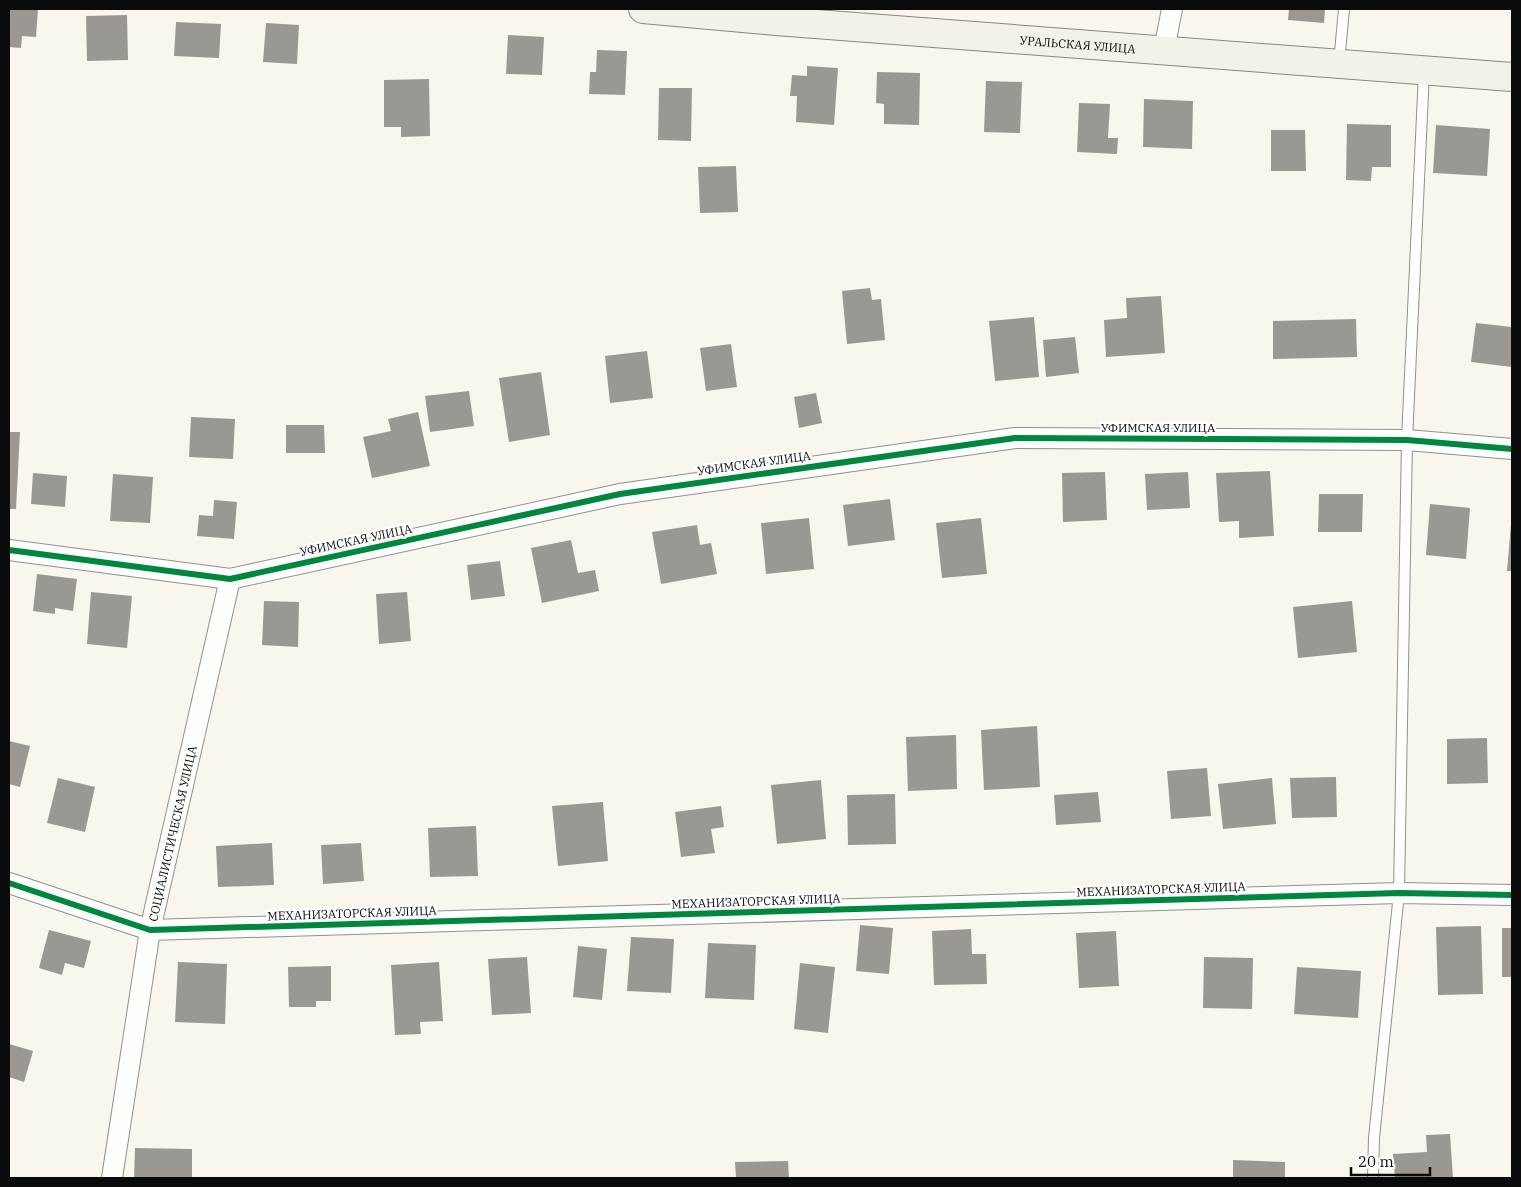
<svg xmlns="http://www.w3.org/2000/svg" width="1521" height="1187" font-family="'IBM Plex Serif',serif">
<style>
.building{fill:#9b9894}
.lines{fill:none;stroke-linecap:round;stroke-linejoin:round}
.lane-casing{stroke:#92908d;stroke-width:12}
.street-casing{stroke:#92908d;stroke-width:22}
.secondary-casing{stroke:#888783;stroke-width:30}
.lane{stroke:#fefefc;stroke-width:10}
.street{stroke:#fefefc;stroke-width:20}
.secondary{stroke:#f3f2e8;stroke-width:28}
.cycleway-casing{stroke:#fff;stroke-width:9}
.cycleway{stroke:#00873e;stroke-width:6}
.labels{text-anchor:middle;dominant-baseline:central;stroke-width:5;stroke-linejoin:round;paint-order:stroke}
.street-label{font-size:12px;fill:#0a0a0a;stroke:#fff}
</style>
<rect width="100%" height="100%" fill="#f9f6ee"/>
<path class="building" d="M9,9H38L36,37L22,36L21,48L9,47Z
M1289,9H1325L1324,23L1288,20Z
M127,15L128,60L87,61L86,16Z
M176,22L221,24L219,58L174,56Z
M266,23L299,25L297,64L263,62Z
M508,35L544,37L542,75L506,74Z
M597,50L627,51L625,95L589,94L590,72H596Z
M807,66L838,68L834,125L796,122L797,96H790L792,75L807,76Z
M877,72L920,73L919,125L884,124V104L876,103Z
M429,79L430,136L401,137V127H384V80Z
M986,81L1022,82L1020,133L984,132Z
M659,88H692L691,141L658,140Z
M1144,99L1193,101L1192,149L1143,147Z
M1079,103L1110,104L1108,138H1118L1117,154L1077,152Z
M1347,124L1391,125V167H1372L1371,181L1346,180Z
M1436,125L1490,129L1487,176L1433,173Z
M1271,130H1305L1306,171H1271Z
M736,166L738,212L700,213L698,167Z
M870,288L872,300L881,299L885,340L847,344L842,291Z
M1161,296L1165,353L1106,357L1104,320L1127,318L1126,298Z
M1034,317L1039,377L995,381L989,321Z
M1356,319L1357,357L1273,359V321Z
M1476,323L1512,327V367L1471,362Z
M1075,337L1079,373L1046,377L1043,340Z
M731,344L737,387L706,391L700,348Z
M647,351L653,398L610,403L605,356Z
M541,372L550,435L509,442L499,378Z
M469,391L474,426L430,432L425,396Z
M816,393L822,423L799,428L794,397Z
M418,412L430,466L372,478L363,437L391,431L388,419Z
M191,417L235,419L233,459L189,457Z
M286,425H324L325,453H286Z
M9,432H20L16,509H9Z
M1270,471L1274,536L1239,538V521L1219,522L1216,473Z
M1105,472L1107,520L1063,522L1062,473Z
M1188,472L1190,508L1147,510L1145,474Z
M33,473L67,476L65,507L31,504Z
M113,474L153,477L150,523L110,521Z
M1319,494H1363L1362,532H1318Z
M890,499L895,540L848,546L843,505Z
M214,500L237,502L234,539L197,536L199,515L213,516Z
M1430,504L1470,508L1466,559L1426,555Z
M809,518L814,569L766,574L761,523Z
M981,518L987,574L942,578L936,523Z
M1511,524H1512V571H1507Z
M697,525L700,545L711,543L717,574L661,584L652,532Z
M571,540L578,573L595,570L599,591L542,603L531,548Z
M500,561L505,596L471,600L467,565Z
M37,574L77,579L73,611L55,608V614L33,611Z
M91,592L132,596L127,648L87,644Z
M407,592L411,641L379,644L376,594Z
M264,601L299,602L298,647L262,645Z
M1352,601L1357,652L1298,658L1293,607Z
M1037,726L1040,787L984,790L981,730Z
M956,735L957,789L908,791L906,737Z
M1487,738L1488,783L1447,784V739Z
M9,741L30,746L20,787L9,784Z
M1207,768L1211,816L1171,819L1167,771Z
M1336,777L1337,817L1292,818L1290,778Z
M58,778L95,787L85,832L47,823Z
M1272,778L1276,824L1223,829L1218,784Z
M821,780L826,839L777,844L771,785Z
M1098,792L1101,822L1056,825L1054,795Z
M895,794L896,844L848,845L847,795Z
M603,802L608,861L558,866L552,806Z
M721,806L724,827L711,829L715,853L681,857L675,812Z
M476,826L478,876L430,877L428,828Z
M272,843L274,885L218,887L216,846Z
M361,843L364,881L323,884L321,845Z
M860,925L893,928L889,974L856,971Z
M1481,926L1483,994L1438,995L1436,927Z
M1502,928H1512V977H1502Z
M971,929L972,954H986L987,984L934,985L932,931Z
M49,930L91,941L84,968L65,963L62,975L39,968Z
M1116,931L1119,986L1079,988L1076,933Z
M631,937L674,939L671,993L627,991Z
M708,943L756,945L754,1000L705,998Z
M578,946L607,949L602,1000L573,997Z
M527,957L531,1013L492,1015L488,959Z
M1204,957L1253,958L1252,1009L1203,1008Z
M178,962L227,964L225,1024L175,1022Z
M439,962L443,1021L420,1022L421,1034L395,1035L391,965Z
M800,963L835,967L828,1033L794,1029Z
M331,966V1001H316V1007H289L288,967Z
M1297,967L1361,971L1358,1018L1294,1014Z
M9,1044L33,1051L24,1082L9,1077Z
M1450,1134L1453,1178H1395L1393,1154L1427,1152L1426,1135Z
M135,1148L192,1149V1178H134Z
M1233,1160L1285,1162V1178H1233Z
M788,1161L789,1178H736L735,1162Z"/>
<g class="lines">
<g class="lane-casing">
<path id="lane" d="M1339,63L1344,9
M1373,1178L1374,1138L1399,893L1407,440L1424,72"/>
</g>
<g class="street-casing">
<g id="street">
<path d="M1164,50L1172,9"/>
<path d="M9,550L230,579L620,494L1015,438L1407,440L1512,449"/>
<path d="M9,883L150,930L1399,893L1512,895"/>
<path id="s1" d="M112,1178L150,930L230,579"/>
</g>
</g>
<g class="secondary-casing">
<g id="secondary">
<path id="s2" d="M643,9L776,21L1512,77"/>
</g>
</g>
<use href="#lane" class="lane"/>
<use href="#street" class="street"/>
<use href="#secondary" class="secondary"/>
<g class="cycleway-casing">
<path id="cycleway" d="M9,550L230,579L620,494L1015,438L1407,440L1512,449
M9,883L150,930L1399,893L1512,895"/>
</g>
<use href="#cycleway" class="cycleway"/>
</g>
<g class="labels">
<g class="street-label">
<text stroke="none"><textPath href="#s2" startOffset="436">УРАЛЬСКАЯ УЛИЦА</textPath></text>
<text x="1158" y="427">УФИМСКАЯ УЛИЦА</text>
<text transform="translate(754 463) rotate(-8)">УФИМСКАЯ УЛИЦА</text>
<text transform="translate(356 540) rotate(-12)">УФИМСКАЯ УЛИЦА</text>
<text stroke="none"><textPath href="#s1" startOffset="350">СОЦИАЛИСТИЧЕСКАЯ УЛИЦА</textPath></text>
<text transform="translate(1161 889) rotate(-2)">МЕХАНИЗАТОРСКАЯ УЛИЦА</text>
<text transform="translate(756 901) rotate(-2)">МЕХАНИЗАТОРСКАЯ УЛИЦА</text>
<text transform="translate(352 913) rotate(-2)">МЕХАНИЗАТОРСКАЯ УЛИЦА</text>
</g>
</g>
<rect width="1521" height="1187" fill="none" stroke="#0a0a0a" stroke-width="20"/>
<path d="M1351 1167v8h79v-8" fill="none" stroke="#0a0a0a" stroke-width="2.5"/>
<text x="1358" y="1167" font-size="15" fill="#0a0a0a" stroke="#ffffff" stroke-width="4" paint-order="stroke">20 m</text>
</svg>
